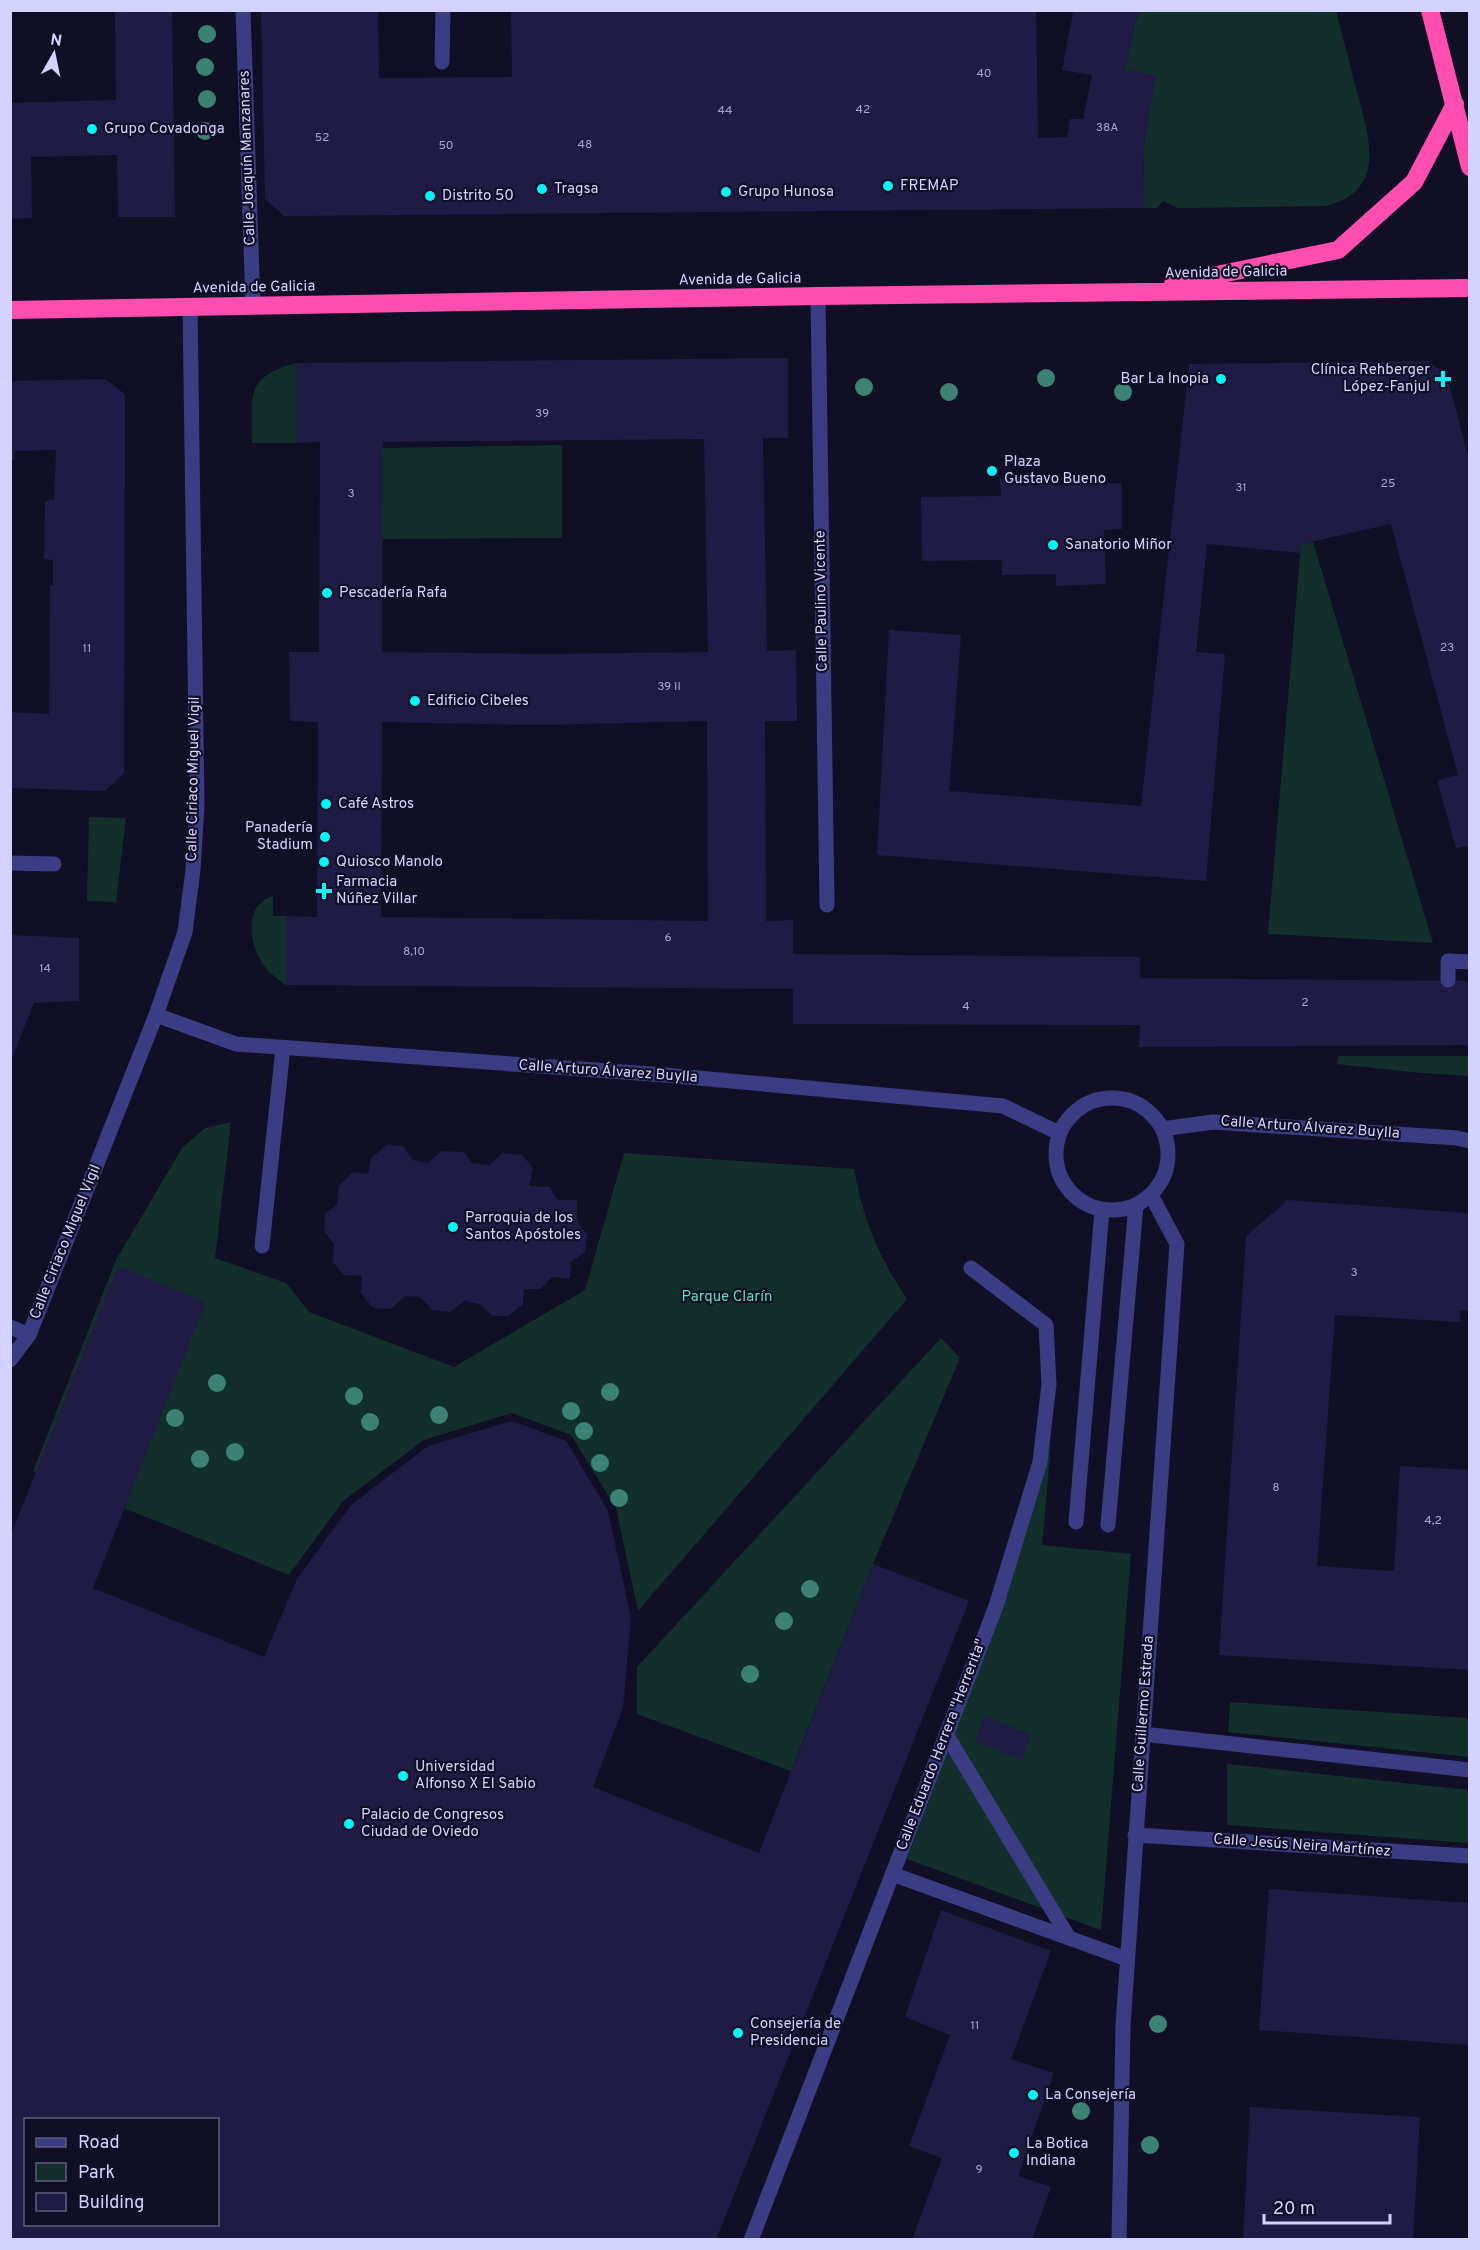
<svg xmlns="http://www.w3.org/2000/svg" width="1480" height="2250" font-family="Overpass,sans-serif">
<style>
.green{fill:#122f2b}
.building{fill:#201b45;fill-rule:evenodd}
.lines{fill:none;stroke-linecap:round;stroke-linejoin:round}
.lane{stroke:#3a3d83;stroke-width:15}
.street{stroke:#3a3d83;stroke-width:15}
.highway{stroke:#fe4eb0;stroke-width:18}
.tree{fill:#3b8174}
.poi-dot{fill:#02f5fc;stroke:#110f25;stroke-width:2}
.labels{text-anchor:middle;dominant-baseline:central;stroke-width:4.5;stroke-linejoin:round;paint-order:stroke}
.number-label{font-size:12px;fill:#a7a5d0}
.poi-label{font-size:15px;fill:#d4d3ff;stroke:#110f25;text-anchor:start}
.street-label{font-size:15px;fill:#d4d3ff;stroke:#110f25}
.park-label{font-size:15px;fill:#5edfb5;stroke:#110f25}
</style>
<rect width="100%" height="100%" fill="#110f25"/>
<path class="green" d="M1140,11H1336C1343,38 1350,65 1357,92C1369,137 1388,191 1325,206L1189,208H1178L1163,201L1157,208H1143L1144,145L1148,118L1125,70L1135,23Z
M296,363V443H252C253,395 243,378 296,363Z
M562,445V538L382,539L383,448Z
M1313,542L1433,943L1268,934L1301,544Z
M89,817L126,818L116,902L87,901Z
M273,896V916H286V985C276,978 266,971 260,959C248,939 246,903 273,896Z
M1338,1056H1469V1076L1421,1073L1337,1064Z
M231,1122L215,1258L286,1283L309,1312L454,1367L585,1290L624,1153L854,1169C863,1219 878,1256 907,1299L638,1611L616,1508L571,1435L512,1413L424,1440L343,1501L289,1575L33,1471L116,1260L182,1148L205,1128Z
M941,1338L960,1358L873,1564L791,1771L637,1714V1667Z
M1051,1445L1042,1545L1131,1554L1101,1930L907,1859L1006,1597Z
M1230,1702L1469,1718V1757L1228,1732Z
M1227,1764L1469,1790V1843L1227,1825Z"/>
<path class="building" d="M115,10H172L175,217H118L117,155L31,157L32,218L10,219V103L116,100Z
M261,10H378L379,78L512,77L511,10H1036L1038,138L1067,137L1070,119H1083L1092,75L1062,70L1073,13L1064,10H1140L1135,23L1125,70L1156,75L1144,145L1143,208L284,216L265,199Z
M788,358V438H763L767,651L796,650L797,721H765L766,921L793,920V954L1140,957V978L1470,981V1045L1139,1047L1140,1025L793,1024V989L286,985V916L317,917L318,722L290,721L289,652H319L320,442L296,443V363ZM704,439L708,652L541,654L382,652L383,442ZM707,721L708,921L381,917L382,722L540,725Z
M1428,361L1447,376L1470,463V846L1456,848L1437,780L1458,775L1391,524L1301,544L1300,553L1207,544L1196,652L1225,654L1206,881L877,855L889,630L961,635L949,791L1141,806L1189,364Z
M105,379L125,394L124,773L105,791L10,788V712L49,714L50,585H53V560L44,559L45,501L54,500L56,450L15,451V460H10V381Z
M1035,477V485L1122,483V529L1104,530L1106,584L1056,586V574L1002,575V560L922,561L921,497L1001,496L1000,478Z
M10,935L79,938V1001L34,1003L11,1061Z
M387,1145L403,1146L412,1160L428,1163L441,1151L464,1152L472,1163L489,1165L502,1153L522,1155L533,1168L529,1186L549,1187L558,1200H577V1221L587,1235L585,1252L571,1262L570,1279L552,1277L541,1289H524L523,1304L508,1316H493L480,1304L464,1301L450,1312L432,1310L420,1297L405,1296L391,1309L373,1308L361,1293L362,1276L344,1275L333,1262L334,1244L324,1231L325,1214L337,1205L339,1186L353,1172L368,1174L371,1158Z
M1288,1200L1470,1213V1311L1460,1310V1322L1335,1315L1317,1566L1394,1571L1400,1466L1470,1470V1670L1219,1655L1246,1236Z
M118,1266L206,1302L93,1588L264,1657L297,1579L351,1505L428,1446L512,1421L566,1441L608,1511L631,1618L623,1708L593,1787L759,1853L873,1564L969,1601L716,2240H10V1537ZM26,2120H218V2224H26Z
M984,1716L1031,1735L1022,1760L975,1741Z
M1269,1889L1470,1903V2045L1259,2030Z
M941,1910L1051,1951L1011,2059L1054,2073L1018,2176L1051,2187L1032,2240H912L942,2158L909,2146L950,2035L905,2017Z
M1250,2107L1420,2117L1413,2240H1243Z"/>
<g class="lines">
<path class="lane" d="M1448,980V961L1470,962
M262,1246L283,1048
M1076,1522L1102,1210
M1108,1525L1136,1205"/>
<path class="street" d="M243,10L253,306
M442,62L443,10
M818,296L827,905
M10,863L54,864
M156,1015L236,1044L665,1075L1003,1106L1059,1133
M1056 1154a56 56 0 1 1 112 0a56 56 0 1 1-112 0Z
M1162,1129L1213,1122L1457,1138L1470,1141
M10,1327L29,1335
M10,1360L29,1335L156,1015L185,932L193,870L197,805L190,306
M946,1734L1069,1938
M1142,1734L1470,1770
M1135,1835L1470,1856
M892,1874L1127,1959
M751,2240L996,1606L1040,1462L1049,1384L1046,1325L971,1268
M1119,2240L1123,2026L1177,1244L1151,1195"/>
<path class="highway" d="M1430,10L1470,167
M1173,284L1338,250L1414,182L1455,104
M10,310L818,296L1470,288"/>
</g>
<g class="tree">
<circle cx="207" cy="34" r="9"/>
<circle cx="205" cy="67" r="9"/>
<circle cx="207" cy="99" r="9"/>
<circle cx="205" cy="131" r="9"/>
<circle cx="1046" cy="378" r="9"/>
<circle cx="864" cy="387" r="9"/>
<circle cx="949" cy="392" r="9"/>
<circle cx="1123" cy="392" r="9"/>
<circle cx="217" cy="1383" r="9"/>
<circle cx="610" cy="1392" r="9"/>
<circle cx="354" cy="1396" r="9"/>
<circle cx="571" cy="1411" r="9"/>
<circle cx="439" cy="1415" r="9"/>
<circle cx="175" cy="1418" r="9"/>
<circle cx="370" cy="1422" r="9"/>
<circle cx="584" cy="1431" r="9"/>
<circle cx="235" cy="1452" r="9"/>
<circle cx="200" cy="1459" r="9"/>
<circle cx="600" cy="1463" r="9"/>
<circle cx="619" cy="1498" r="9"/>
<circle cx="810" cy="1589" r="9"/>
<circle cx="784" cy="1621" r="9"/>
<circle cx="750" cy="1674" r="9"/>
<circle cx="1158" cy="2024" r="9"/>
<circle cx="1081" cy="2111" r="9"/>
<circle cx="1150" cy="2145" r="9"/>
</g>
<g class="poi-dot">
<circle cx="92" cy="129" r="6"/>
<circle cx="888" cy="186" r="6"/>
<circle cx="542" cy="189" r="6"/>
<circle cx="726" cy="192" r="6"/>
<circle cx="430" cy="196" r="6"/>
<circle cx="1221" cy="379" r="6"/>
<path d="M1440 370h6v6h6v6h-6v6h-6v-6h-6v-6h6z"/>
<circle cx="992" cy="471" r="6"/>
<circle cx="1053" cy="545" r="6"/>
<circle cx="327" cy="593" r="6"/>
<circle cx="415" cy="701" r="6"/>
<circle cx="326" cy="804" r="6"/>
<circle cx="325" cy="837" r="6"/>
<circle cx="324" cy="862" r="6"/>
<path d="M321 882h6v6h6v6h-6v6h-6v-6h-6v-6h6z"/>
<circle cx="453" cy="1227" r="6"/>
<circle cx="403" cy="1776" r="6"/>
<circle cx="349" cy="1824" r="6"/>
<circle cx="738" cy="2033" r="6"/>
<circle cx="1033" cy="2095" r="6"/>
<circle cx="1014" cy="2153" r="6"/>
</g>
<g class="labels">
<g class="number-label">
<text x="984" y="74">40</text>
<text x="863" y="110">42</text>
<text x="725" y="111">44</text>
<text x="1107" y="128">38A</text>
<text x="322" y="138">52</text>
<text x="585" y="145">48</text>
<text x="446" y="146">50</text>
<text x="542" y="414">39</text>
<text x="1388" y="484">25</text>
<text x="1241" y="488">31</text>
<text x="351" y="494">3</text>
<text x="1447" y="648">23</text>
<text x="87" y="649">11</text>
<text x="669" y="687">39 II</text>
<text x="668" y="938">6</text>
<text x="414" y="952">8,10</text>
<text x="45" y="969">14</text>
<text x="1305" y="1003">2</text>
<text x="966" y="1007">4</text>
<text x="1354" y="1273">3</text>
<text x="1276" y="1488">8</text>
<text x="1433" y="1521">4,2</text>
<text x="975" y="2026">11</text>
<text x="979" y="2170">9</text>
</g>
<g class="poi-label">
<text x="104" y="129">Grupo Covadonga</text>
<text x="900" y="186">FREMAP</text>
<text x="554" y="189">Tragsa</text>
<text x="738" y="192">Grupo Hunosa</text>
<text x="442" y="196">Distrito 50</text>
<text x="1430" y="370" text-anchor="end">Clínica Rehberger<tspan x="1430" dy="17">López-Fanjul</tspan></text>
<text x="1209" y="379" text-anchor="end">Bar La Inopia</text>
<text x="1004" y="462">Plaza<tspan x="1004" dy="17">Gustavo Bueno</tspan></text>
<text x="1065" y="545">Sanatorio Miñor</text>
<text x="339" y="593">Pescadería Rafa</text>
<text x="427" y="701">Edificio Cibeles</text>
<text x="338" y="804">Café Astros</text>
<text x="313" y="828" text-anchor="end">Panadería<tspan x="313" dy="17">Stadium</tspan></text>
<text x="336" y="862">Quiosco Manolo</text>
<text x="336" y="882">Farmacia<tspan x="336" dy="17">Núñez Villar</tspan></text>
<text x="465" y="1218">Parroquia de los<tspan x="465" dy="17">Santos Apóstoles</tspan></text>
<text x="415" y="1767">Universidad<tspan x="415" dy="17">Alfonso X El Sabio</tspan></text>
<text x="361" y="1815">Palacio de Congresos<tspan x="361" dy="17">Ciudad de Oviedo</tspan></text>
<text x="750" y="2024">Consejería de<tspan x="750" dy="17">Presidencia</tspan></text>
<text x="1045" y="2095">La Consejería</text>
<text x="1026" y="2144">La Botica<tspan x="1026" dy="17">Indiana</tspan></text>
</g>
<g class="street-label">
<text transform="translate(248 158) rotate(-92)">Calle Joaquín Manzanares</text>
<text transform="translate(1226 273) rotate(-1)">Avenida de Galicia</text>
<text transform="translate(740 280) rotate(-1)">Avenida de Galicia</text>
<text transform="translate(254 288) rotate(-1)">Avenida de Galicia</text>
<text transform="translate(822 601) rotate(-91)">Calle Paulino Vicente</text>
<text transform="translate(194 779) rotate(-89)">Calle Ciriaco Miguel Vigil</text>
<text transform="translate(608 1072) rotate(4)">Calle Arturo Álvarez Buylla</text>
<text transform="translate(1310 1128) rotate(4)">Calle Arturo Álvarez Buylla</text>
<text transform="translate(66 1242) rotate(-68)">Calle Ciriaco Miguel Vigil</text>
<text transform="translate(1144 1714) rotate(-86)">Calle Guillermo Estrada</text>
<text transform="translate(942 1745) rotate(-69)">Calle Eduardo Herrera "Herrerita"</text>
<text transform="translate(1302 1846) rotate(4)">Calle Jesús Neira Martínez</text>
</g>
<g class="park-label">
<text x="727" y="1297">Parque Clarín</text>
</g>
</g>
<rect width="1480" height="2250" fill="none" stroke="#d4d3ff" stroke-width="24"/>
<rect x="24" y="2118" width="195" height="108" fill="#110f25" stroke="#5f5d7c" stroke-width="1.5"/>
<rect x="36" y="2138" width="30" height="9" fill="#3a3d83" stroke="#5f5d7c" stroke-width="1.5"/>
<text x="78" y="2148" font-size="18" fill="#d4d3ff">Road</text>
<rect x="36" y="2163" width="30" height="18" fill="#122f2b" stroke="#5f5d7c" stroke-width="1.5"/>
<text x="78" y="2178" font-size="18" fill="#d4d3ff">Park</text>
<rect x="36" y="2193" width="30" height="18" fill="#201b45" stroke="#5f5d7c" stroke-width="1.5"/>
<text x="78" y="2208" font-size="18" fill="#d4d3ff">Building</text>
<g transform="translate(54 54) rotate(9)" stroke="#110f25" stroke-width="4.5" paint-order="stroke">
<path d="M0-4.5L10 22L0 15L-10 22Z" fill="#d4d3ff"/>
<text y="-9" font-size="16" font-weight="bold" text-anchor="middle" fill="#d4d3ff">N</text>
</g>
<path d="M1264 2214v9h126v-9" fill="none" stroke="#d4d3ff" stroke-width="3"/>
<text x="1273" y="2214" font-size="18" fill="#d4d3ff" stroke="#110f25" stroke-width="4.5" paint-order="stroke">20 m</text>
</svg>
